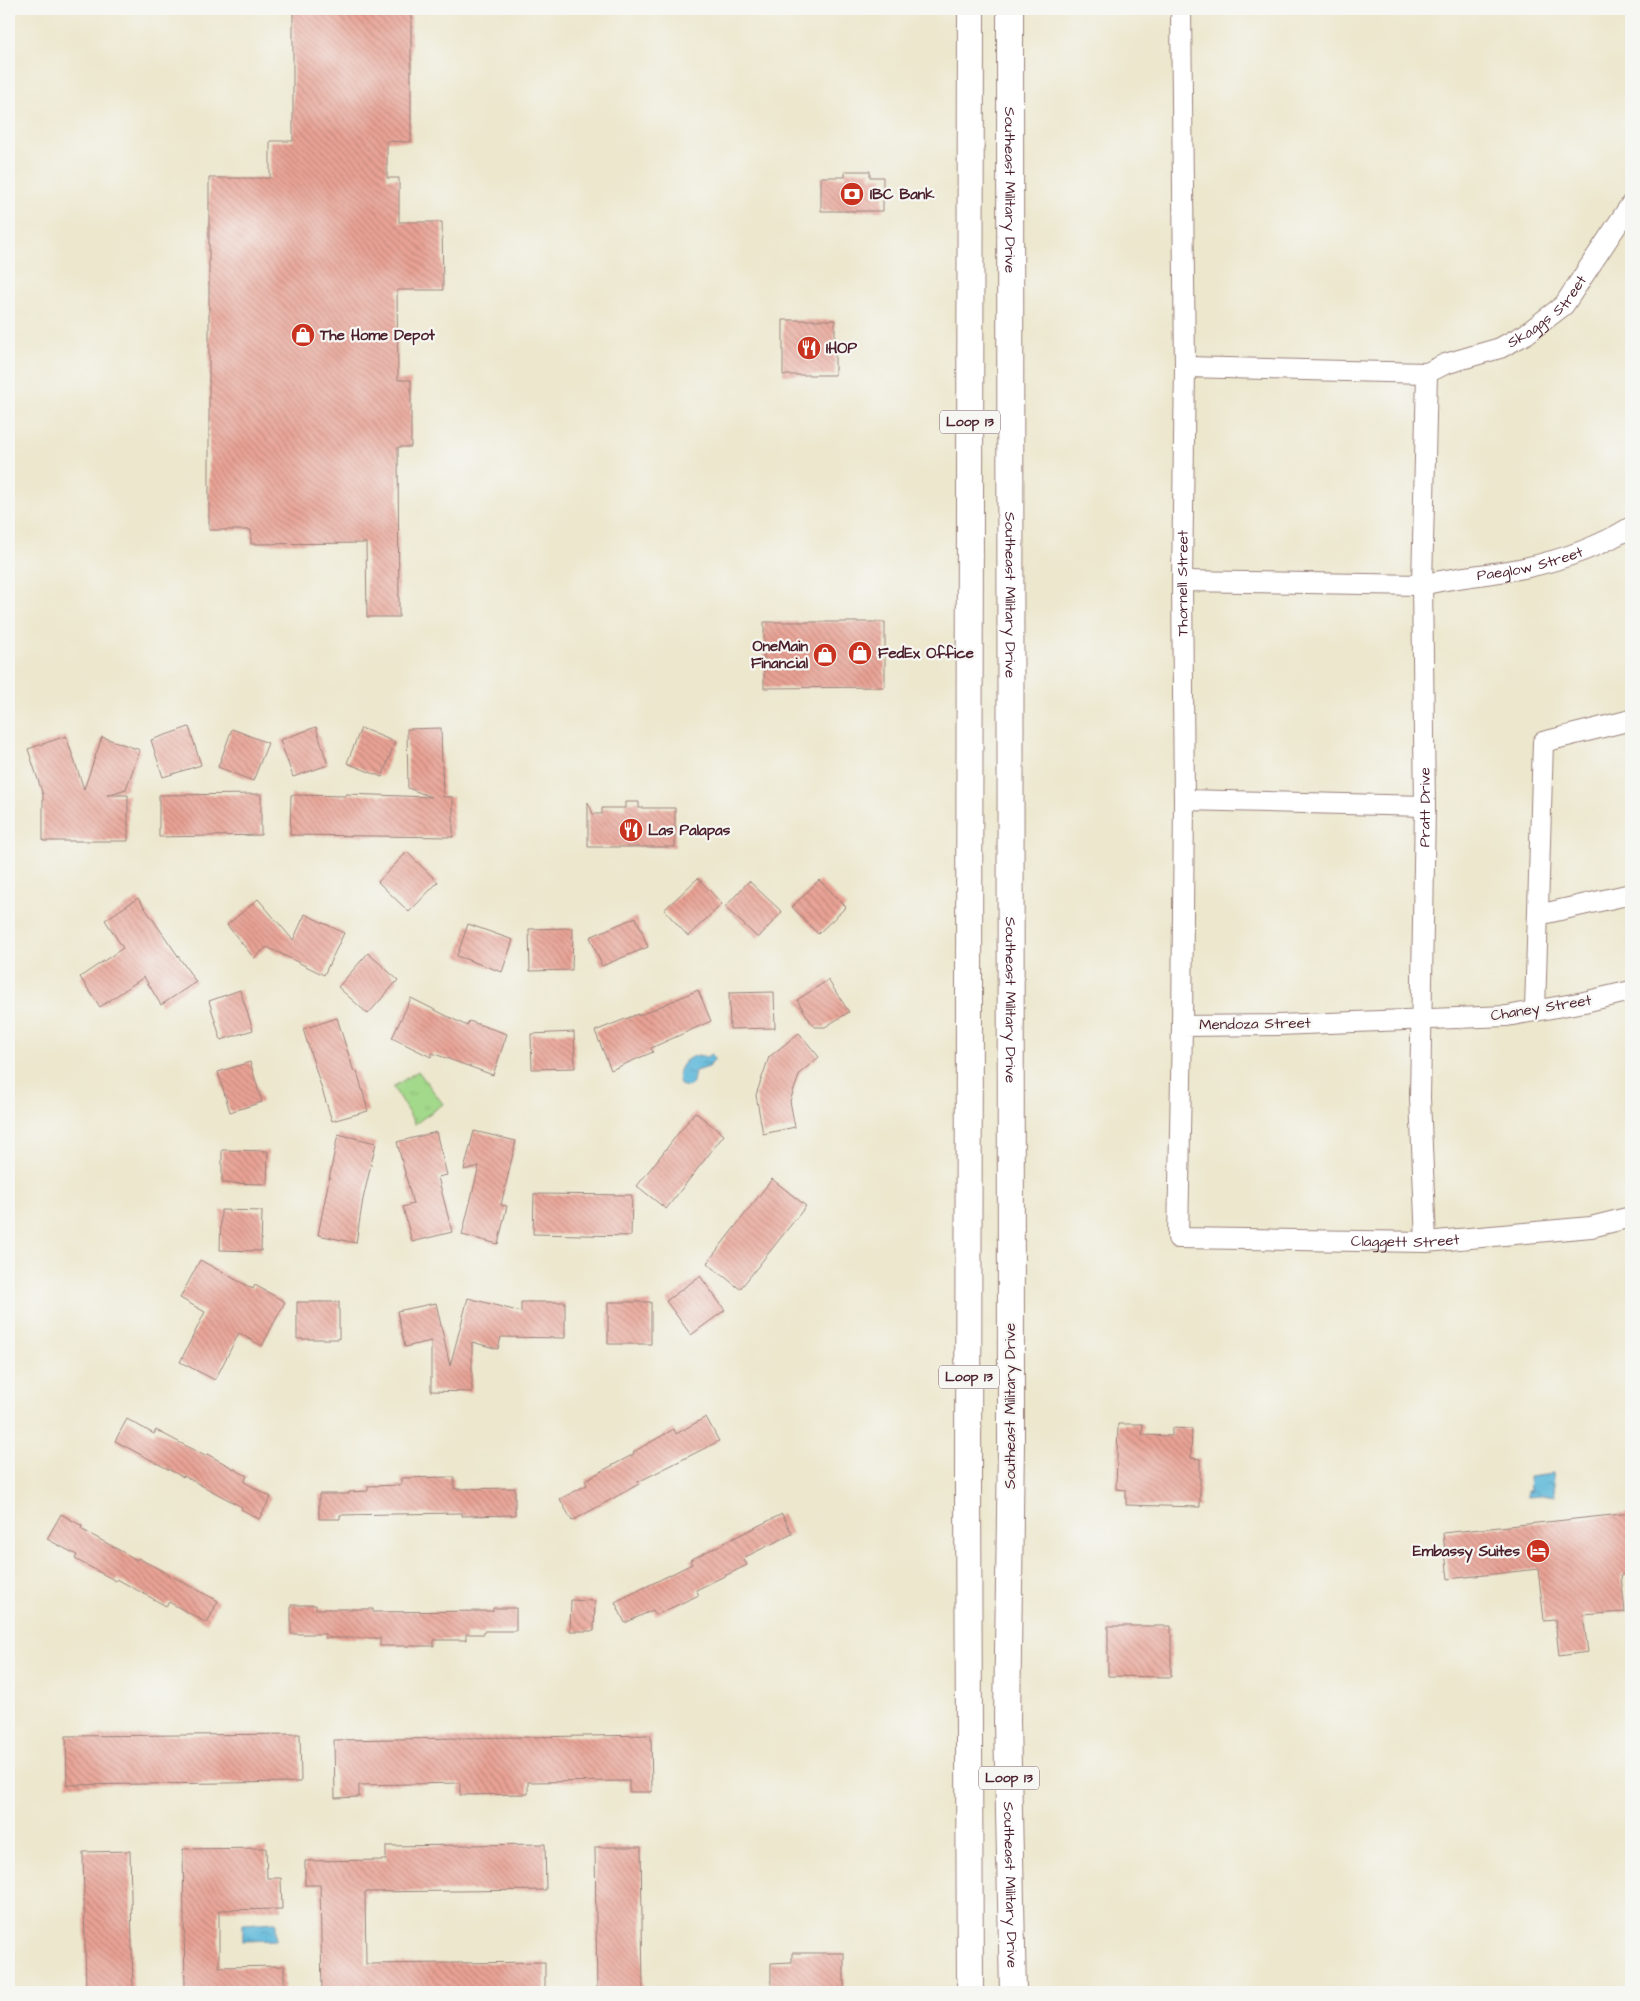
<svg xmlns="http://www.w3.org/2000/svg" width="1640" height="2001" font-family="'Architects Daughter',sans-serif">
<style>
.park{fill:url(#park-tufts);stroke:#767c5b}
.water{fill:url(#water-ripples);stroke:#526b82}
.building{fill:url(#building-back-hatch)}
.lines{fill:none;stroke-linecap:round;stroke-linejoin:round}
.minor-casing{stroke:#9b837c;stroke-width:22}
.major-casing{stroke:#9b837c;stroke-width:28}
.minor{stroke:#fff;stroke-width:20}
.major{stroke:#fff;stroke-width:26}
.labels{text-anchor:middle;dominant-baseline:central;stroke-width:4.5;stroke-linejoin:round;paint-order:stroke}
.shield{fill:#f6f6f2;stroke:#7e6067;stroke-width:1}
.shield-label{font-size:14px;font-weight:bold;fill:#4a1f2b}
.street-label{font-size:15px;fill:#4a1f2b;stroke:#f6f6f2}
.poi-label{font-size:15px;font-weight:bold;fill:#4a1f2b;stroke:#f6f6f2;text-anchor:start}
</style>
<defs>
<pattern id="park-tufts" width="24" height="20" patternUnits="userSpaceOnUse" patternTransform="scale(1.25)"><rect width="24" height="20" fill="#a3d98b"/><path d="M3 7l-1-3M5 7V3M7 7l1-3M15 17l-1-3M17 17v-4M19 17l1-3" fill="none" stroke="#8eba78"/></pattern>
<pattern id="water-ripples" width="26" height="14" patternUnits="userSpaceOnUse" patternTransform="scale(1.25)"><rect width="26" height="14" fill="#5bb7d9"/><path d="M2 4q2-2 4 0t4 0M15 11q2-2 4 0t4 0" fill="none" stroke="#4d94b0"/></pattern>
<pattern id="building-back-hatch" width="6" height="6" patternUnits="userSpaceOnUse" patternTransform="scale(1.25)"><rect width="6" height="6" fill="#e9a395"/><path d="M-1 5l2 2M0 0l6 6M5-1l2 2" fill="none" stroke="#bf847a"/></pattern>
</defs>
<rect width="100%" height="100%" fill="#f6f6f2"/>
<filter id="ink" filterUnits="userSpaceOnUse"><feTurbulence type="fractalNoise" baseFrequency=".02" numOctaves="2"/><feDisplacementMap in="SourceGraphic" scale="10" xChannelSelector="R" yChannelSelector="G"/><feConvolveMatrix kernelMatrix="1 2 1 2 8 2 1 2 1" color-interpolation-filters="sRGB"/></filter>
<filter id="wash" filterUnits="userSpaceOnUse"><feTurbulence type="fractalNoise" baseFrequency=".0096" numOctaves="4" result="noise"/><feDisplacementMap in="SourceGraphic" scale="20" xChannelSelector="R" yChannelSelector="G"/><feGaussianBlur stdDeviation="1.12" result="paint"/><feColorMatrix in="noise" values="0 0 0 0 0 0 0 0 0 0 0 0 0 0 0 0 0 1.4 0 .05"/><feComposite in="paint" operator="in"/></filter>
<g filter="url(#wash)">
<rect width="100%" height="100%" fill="#ece7cd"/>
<path class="park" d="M418,1071L443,1104L415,1124L393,1087Z"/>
<path class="water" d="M712,1054L714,1060L709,1067L695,1071C693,1080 694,1091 681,1085C671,1070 690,1050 706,1057Z
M1553,1474L1555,1495L1527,1497V1491H1530L1529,1477Z
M276,1922V1940L243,1941V1924Z"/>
<g id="blocks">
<path class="building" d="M293,9H411V142L387,141V178H399V222H442L443,290H397L398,380H411V447H398L399,617H367L366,543L251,544V530H209V178H270V141H293Z
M845,171H870V177H883V211H821V177H845Z
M783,320H835V375H783Z
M764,622H885V687L764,688Z
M189,727L201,765L163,777L151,740Z
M316,727L328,765L293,777L280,740Z
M361,728L395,742L382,777L347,763Z
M441,728L443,797H453V837L290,835L291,795L346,796V794L431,797L408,788L407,729Z
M232,729L268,743L253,781L218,767Z
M66,736L84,789L102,737L140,750L126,789L107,795H128V841H43V795L28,749Z
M261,794V835L159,837V795Z
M588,802L593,814H602V808H625V802H639V808H675V847H588Z
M407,852L438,882L409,912L378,882Z
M698,878L722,904L688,936L664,910Z
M819,880L846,907L818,934L792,907Z
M749,881L782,912L758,938L725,907Z
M138,898L196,982L161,1005L144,977L100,1007L80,977L123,948L105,920Z
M258,899L293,940L305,914L344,933L324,975L267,947L254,958L227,925Z
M636,917L648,947L602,966L590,937Z
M468,924L513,940L502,972L457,956Z
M573,928L572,970L530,971L529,929Z
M368,953L398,980L368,1014L338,987Z
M828,980L849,1012L825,1027H814L797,1000Z
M240,990L253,1030L221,1040L209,1001Z
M698,990L711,1021L651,1048L653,1052L611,1070L595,1031L638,1014V1016Z
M774,992L775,1028L730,1029L729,993Z
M411,998L467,1026L469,1021L507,1034L493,1075L432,1053L431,1057L392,1038Z
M337,1018L354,1072L357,1071L368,1111L332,1121L303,1029Z
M574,1032L575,1068L532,1069L531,1034Z
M799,1033L819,1057L800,1073L790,1101L795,1127L763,1134L756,1095L769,1057Z
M250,1062L262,1102L230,1112L218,1072Z
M695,1112L724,1135L666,1209L637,1186Z
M474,1131L516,1141L501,1205L507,1206L498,1244L462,1235L479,1166L464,1170Z
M436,1132L447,1175L438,1177L452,1232L412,1242L403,1207L413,1204L397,1142Z
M338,1134L376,1143L363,1199L356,1243L318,1235Z
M222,1150L268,1151L267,1184L222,1183Z
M772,1179L806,1206L740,1289L707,1263Z
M534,1194L632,1195L631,1236L533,1234Z
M221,1210L262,1211L261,1251L220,1250Z
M200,1260L253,1289L255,1285L285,1302L262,1346L239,1333L215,1380L180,1362L205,1312L180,1298Z
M700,1276L725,1310L691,1335L666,1301Z
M468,1298L521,1312V1302H565V1338L501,1337L498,1349L472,1342V1392L431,1391V1341L405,1347L397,1311L436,1303L450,1366Z
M297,1302H339V1339H297Z
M608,1302H651V1344H608Z
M706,1417L719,1441L638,1482L639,1484L572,1521L560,1499L587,1485L585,1480L634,1454L633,1452L674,1429L676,1434Z
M127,1419L154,1434L156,1430L205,1456L207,1454L247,1476L244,1482L271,1497L259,1519L241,1509L242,1507L184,1476L183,1477L115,1441Z
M1118,1424H1143L1142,1435L1172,1436V1428L1192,1429L1191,1458L1200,1459V1507L1126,1505V1490L1116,1489Z
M454,1477V1489L515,1488V1515L462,1516V1513L394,1514L340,1515V1519H319V1494H349V1492L368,1491V1486L401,1485V1478Z
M1631,1513V1574L1621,1575L1625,1612L1583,1615L1588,1652L1559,1656L1555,1619L1544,1620L1538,1569L1448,1579L1443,1533Z
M61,1514L82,1526L81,1529L137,1560L138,1558L218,1601L207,1623L169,1602L166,1606L117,1579L116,1581L75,1559L77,1555L47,1539Z
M782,1514L792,1534L743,1558L747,1565L696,1590L699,1595L656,1615L653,1610L625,1623L615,1602L692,1564L690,1560Z
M571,1600L595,1601L594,1631H570Z
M291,1605H316V1609H373V1612L493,1611V1608H516V1631H484V1634H466V1640H434V1646H380V1638H325V1634H291Z
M1108,1626H1171V1677L1108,1676Z
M300,1734L301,1782L67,1785L66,1736Z
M651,1735L652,1792H629V1781L528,1782V1794L460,1795V1783L359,1785V1797L335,1798L334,1740Z
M545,1844L546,1890L365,1892L366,1964L545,1962V1992H322L320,1885H305V1861L386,1860V1846Z
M595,1847H641L643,1992H597Z
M266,1848L267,1878H281L282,1909L219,1910V1967L284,1966V1992H185L183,1849Z
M130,1851L133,1992H86L83,1852Z
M792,1953H844V1992H771V1963L792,1962Z"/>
</g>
</g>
<g filter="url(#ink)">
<use href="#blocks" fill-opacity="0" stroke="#9b837c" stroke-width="1"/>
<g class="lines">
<g class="minor-casing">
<g id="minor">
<path d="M1181,9L1185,367"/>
<path id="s1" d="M1182,581L1422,585C1456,576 1490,575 1524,568C1561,560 1599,547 1631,527"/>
<path id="s2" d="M1425,806L1184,800L1182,581L1185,367L1427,373L1445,364L1500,348L1526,334L1564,305L1631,204"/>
<path d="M1538,915L1631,894"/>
<path id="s3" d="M1631,991L1584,1002L1507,1016L1278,1025L1182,1026L1178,1238L1426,1242L1591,1227L1631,1217"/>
<path d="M1535,1010L1543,742L1631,720"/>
<path d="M1182,1026L1184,800"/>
<path id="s4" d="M1426,1242L1420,1098L1425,806L1422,585L1427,373"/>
</g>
</g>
<g class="major-casing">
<g id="major">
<path id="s5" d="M1010,9L1011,1445L1007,1721L1013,1992"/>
<path d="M970,1992L968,1484L971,9"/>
</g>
</g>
<use href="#minor" class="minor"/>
<use href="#major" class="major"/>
</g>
</g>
<defs>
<g id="bank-disc" transform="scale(1.25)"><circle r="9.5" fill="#c8321e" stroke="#f6f6f2"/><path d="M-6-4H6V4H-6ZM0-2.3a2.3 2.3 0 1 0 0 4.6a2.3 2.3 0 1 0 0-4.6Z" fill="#fff"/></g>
<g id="shop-disc" transform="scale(1.25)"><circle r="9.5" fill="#c8321e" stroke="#f6f6f2"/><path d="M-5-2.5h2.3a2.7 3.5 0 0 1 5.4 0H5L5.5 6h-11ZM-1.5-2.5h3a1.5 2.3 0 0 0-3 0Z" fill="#fff"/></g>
<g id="restaurant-disc" transform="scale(1.25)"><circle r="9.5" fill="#c8321e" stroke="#f6f6f2"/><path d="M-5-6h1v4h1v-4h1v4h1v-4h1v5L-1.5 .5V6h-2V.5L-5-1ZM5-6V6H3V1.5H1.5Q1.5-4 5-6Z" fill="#fff"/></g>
<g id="hotel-disc" transform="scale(1.25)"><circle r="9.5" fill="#c8321e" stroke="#f6f6f2"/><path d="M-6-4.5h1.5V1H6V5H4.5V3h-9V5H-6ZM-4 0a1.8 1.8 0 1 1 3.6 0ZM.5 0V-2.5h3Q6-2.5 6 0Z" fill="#fff"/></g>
</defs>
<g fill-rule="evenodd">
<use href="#bank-disc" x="852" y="194"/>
<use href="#shop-disc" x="303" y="335"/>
<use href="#restaurant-disc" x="809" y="348"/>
<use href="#shop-disc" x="860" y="653"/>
<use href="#shop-disc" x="825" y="655"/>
<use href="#restaurant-disc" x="631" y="830"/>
<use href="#hotel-disc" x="1538" y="1551"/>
</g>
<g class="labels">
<g class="shield">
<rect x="940" y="410.5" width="60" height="23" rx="4"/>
<rect x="939" y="1365.5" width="60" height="23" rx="4"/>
<rect x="979" y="1766.5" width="60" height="23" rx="4"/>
</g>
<g class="shield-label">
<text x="970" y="422">Loop 13</text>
<text x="969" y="1377">Loop 13</text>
<text x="1009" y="1778">Loop 13</text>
</g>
<g class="street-label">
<text stroke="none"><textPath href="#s5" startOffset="181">Southeast Military Drive</textPath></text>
<text stroke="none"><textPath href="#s2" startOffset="1054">Skaggs Street</textPath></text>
<text stroke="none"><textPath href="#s1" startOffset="350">Paeglow Street</textPath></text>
<text stroke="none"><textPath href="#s2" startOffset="458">Thornell Street</textPath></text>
<text stroke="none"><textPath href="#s5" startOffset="586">Southeast Military Drive</textPath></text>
<text stroke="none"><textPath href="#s4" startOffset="435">Pratt Drive</textPath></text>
<text stroke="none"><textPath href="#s5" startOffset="991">Southeast Military Drive</textPath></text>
<text transform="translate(1541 1008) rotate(-9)">Chaney Street</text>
<text transform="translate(1255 1024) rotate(-1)">Mendoza Street</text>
<text stroke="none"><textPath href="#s3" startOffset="891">Claggett Street</textPath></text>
<text transform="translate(1010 1406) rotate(-90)">Southeast Military Drive</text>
<text stroke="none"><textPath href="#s5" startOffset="1876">Southeast Military Drive</textPath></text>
</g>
<g class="poi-label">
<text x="870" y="194">IBC Bank</text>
<text x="320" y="335">The Home Depot</text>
<text x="826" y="348">IHOP</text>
<text x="808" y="646" text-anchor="end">OneMain<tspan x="808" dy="17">Financial</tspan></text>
<text x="878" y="653">FedEx Office</text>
<text x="648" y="830">Las Palapas</text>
<text x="1520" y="1551" text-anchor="end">Embassy Suites</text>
</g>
</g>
<rect width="1640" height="2001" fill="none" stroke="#f6f6f2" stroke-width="30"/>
</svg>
